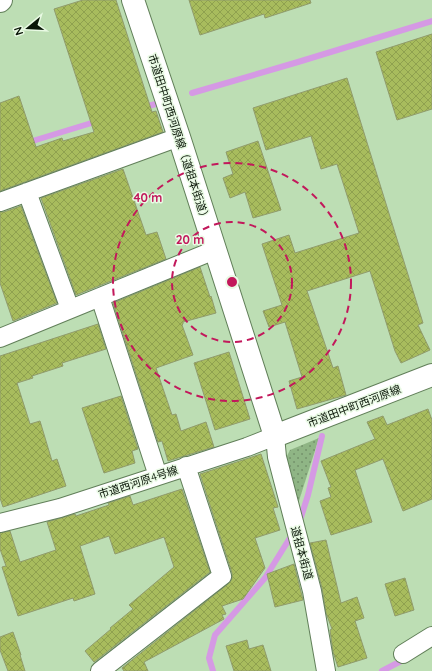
<svg xmlns="http://www.w3.org/2000/svg" width="432" height="671" font-family="Quicksand,'Noto Sans JP',sans-serif">
<style>
.grass{fill:url(#grass-dots)}
.lines{fill:none;stroke-linecap:round;stroke-linejoin:round}
.stream{stroke:#d599e4;stroke-width:6}
.building{fill:url(#building-cross-hatch);stroke:#909b6c}
.minor-casing{stroke:#617f59;stroke-width:20}
.tertiary-casing{stroke:#617f59;stroke-width:24}
.secondary-casing{stroke:#617f59;stroke-width:24}
.minor{stroke:#fff;stroke-width:18}
.tertiary{stroke:#fff;stroke-width:22}
.secondary{stroke:#fff;stroke-width:22}
.ring{fill:none;stroke:#c2185b;stroke-width:2;stroke-dasharray:7 5}
.labels{text-anchor:middle;dominant-baseline:central;stroke-width:3;stroke-linejoin:round;paint-order:stroke}
.street-label{font-size:11px;fill:#081406;stroke:#e9fae4}
.centre{fill:#c2185b;stroke:#e9fae4;stroke-width:2}
.ring-label{font-size:12px;text-anchor:middle;font-weight:bold;fill:#c2185b;stroke:#e9fae4;stroke-width:3;stroke-linejoin:round;paint-order:stroke}
</style>
<defs>
<pattern id="grass-dots" width="8" height="8" patternUnits="userSpaceOnUse"><rect width="8" height="8" fill="#8fb585"/><path d="M2 2h.1M6 6h.1" fill="none" stroke="#73926b" stroke-width="1.8" stroke-linecap="round"/></pattern>
<pattern id="building-cross-hatch" width="8" height="8" patternUnits="userSpaceOnUse"><rect width="8" height="8" fill="#a8bc5d"/><path d="M0 0l8 8M0 8l8-8" fill="none" stroke="#8fa14f"/></pattern>
</defs>
<rect width="100%" height="100%" fill="#bddeb4"/>
<path class="grass" d="M319,438L297,507L283,464L290,450Z"/>
<g class="lines">
<path class="stream" d="M192,93L298,62L432,21
M143,107L156,104
M26,143L98,121
M298,523L301,517L308,495L322,436
M213,671L209,658L215,635L265,578L293,533
M382,671L405,659"/>
</g>
<path class="building" d="M83,0H116L152,112L156,111L163,132L0,191V103L19,96L36,147L62,138L63,141L94,132L54,9Z
M189,0H310L311,3L265,18L264,14L200,35Z
M432,34V109L397,120L376,52Z
M347,78L423,323L418,325L430,350L401,363L395,351L370,271L307,291L333,368L338,366L346,395L297,409L289,381L302,377L285,322L269,327L263,311L282,305L262,244L289,235L295,253L359,233L337,164L321,169L311,136L266,150L253,108Z
M258,141L281,210L253,218L245,192L230,198L223,178L233,174L226,152Z
M123,169L146,235L157,232L166,259L76,295L41,198Z
M21,206L57,303L13,321L0,283V212H4Z
M200,267L210,297L211,296L216,313L183,322V324L182,325L193,355L156,368L172,415L176,414L181,431L206,422L214,447L168,461L162,441L158,442L113,303Z
M98,324L106,349L62,363L63,366L32,376L33,378L17,383L30,424L40,421L52,461L57,459L66,486L3,507L0,498V356Z
M229,352L250,419L215,430L194,363Z
M121,396L138,449L132,451L135,463L104,473L82,408Z
M428,409L432,420V499L403,511L383,459L355,470L372,522L331,535L320,501L331,497L328,488L331,487L321,461L375,439L367,422L383,416L387,425Z
M261,454L278,507L273,508L280,530L255,538L265,568L243,599L222,606L226,614L222,615L224,619L144,662L148,671H124L122,668L228,584L232,579V573L200,474Z
M182,489L210,572L94,662L85,651L111,629L110,628L133,609L129,605L174,567L164,537L115,554L109,536L80,546L95,594L74,601L73,598L18,616L2,567L6,566L0,549V533L10,531L20,562L56,550L47,522L75,514L76,516L109,505L108,503L130,496L133,505Z
M326,540L341,603L357,597L364,618L355,621L367,658L338,667L333,652L330,630L332,629L326,613L322,588L310,543Z
M294,564L303,600L275,607L267,574Z
M405,578L414,610L395,616L385,584Z
M13,632L21,655H20L25,671H8L0,650V637Z
M247,640L249,649L263,645L271,671H234L226,646Z"/>
<g class="lines">
<g class="minor-casing">
<path id="minor" d="M27,192L70,309
M0,202L179,137
M100,297L158,476
M0,338L215,250
M0,523L60,508L247,447L275,436L277,457L312,591L326,671
M403,654L432,636
M100,671L222,576L186,466"/>
</g>
<g class="tertiary-casing">
<path id="tertiary" d="M133,0L179,137L275,436L432,375"/>
</g>
<g class="secondary-casing">
<path id="secondary" d="M0,1L1,0"/>
</g>
<use href="#minor" class="minor"/>
<use href="#tertiary" class="tertiary"/>
<use href="#secondary" class="secondary"/>
</g>
<g class="ring">
<circle cx="232" cy="282" r="60"/>
<circle cx="232" cy="282" r="119"/>
</g>
<g class="labels">
<g class="street-label">
<text transform="translate(179 138) rotate(72)">市道田中町西河原線（道祖本街道）</text>
<text transform="translate(354 406) rotate(-21)">市道田中町西河原線</text>
<text transform="translate(138 482) rotate(-18)">市道西河原4号線</text>
<text transform="translate(302 553) rotate(75)">道祖本街道</text>
</g>
</g>
<circle cx="232" cy="282" r="6" class="centre"/>
<g class="ring-label">
<text x="148" y="202">40 m</text>
<text x="190" y="244">20 m</text>
</g>
<g transform="translate(28 28) rotate(252)" stroke="#e9fae4" stroke-width="3" paint-order="stroke">
<path d="M0-3L7 15L0 10L-7 15Z" fill="#081406"/>
<text y="-6" font-size="11" font-weight="bold" text-anchor="middle" fill="#081406">N</text>
</g>
</svg>
